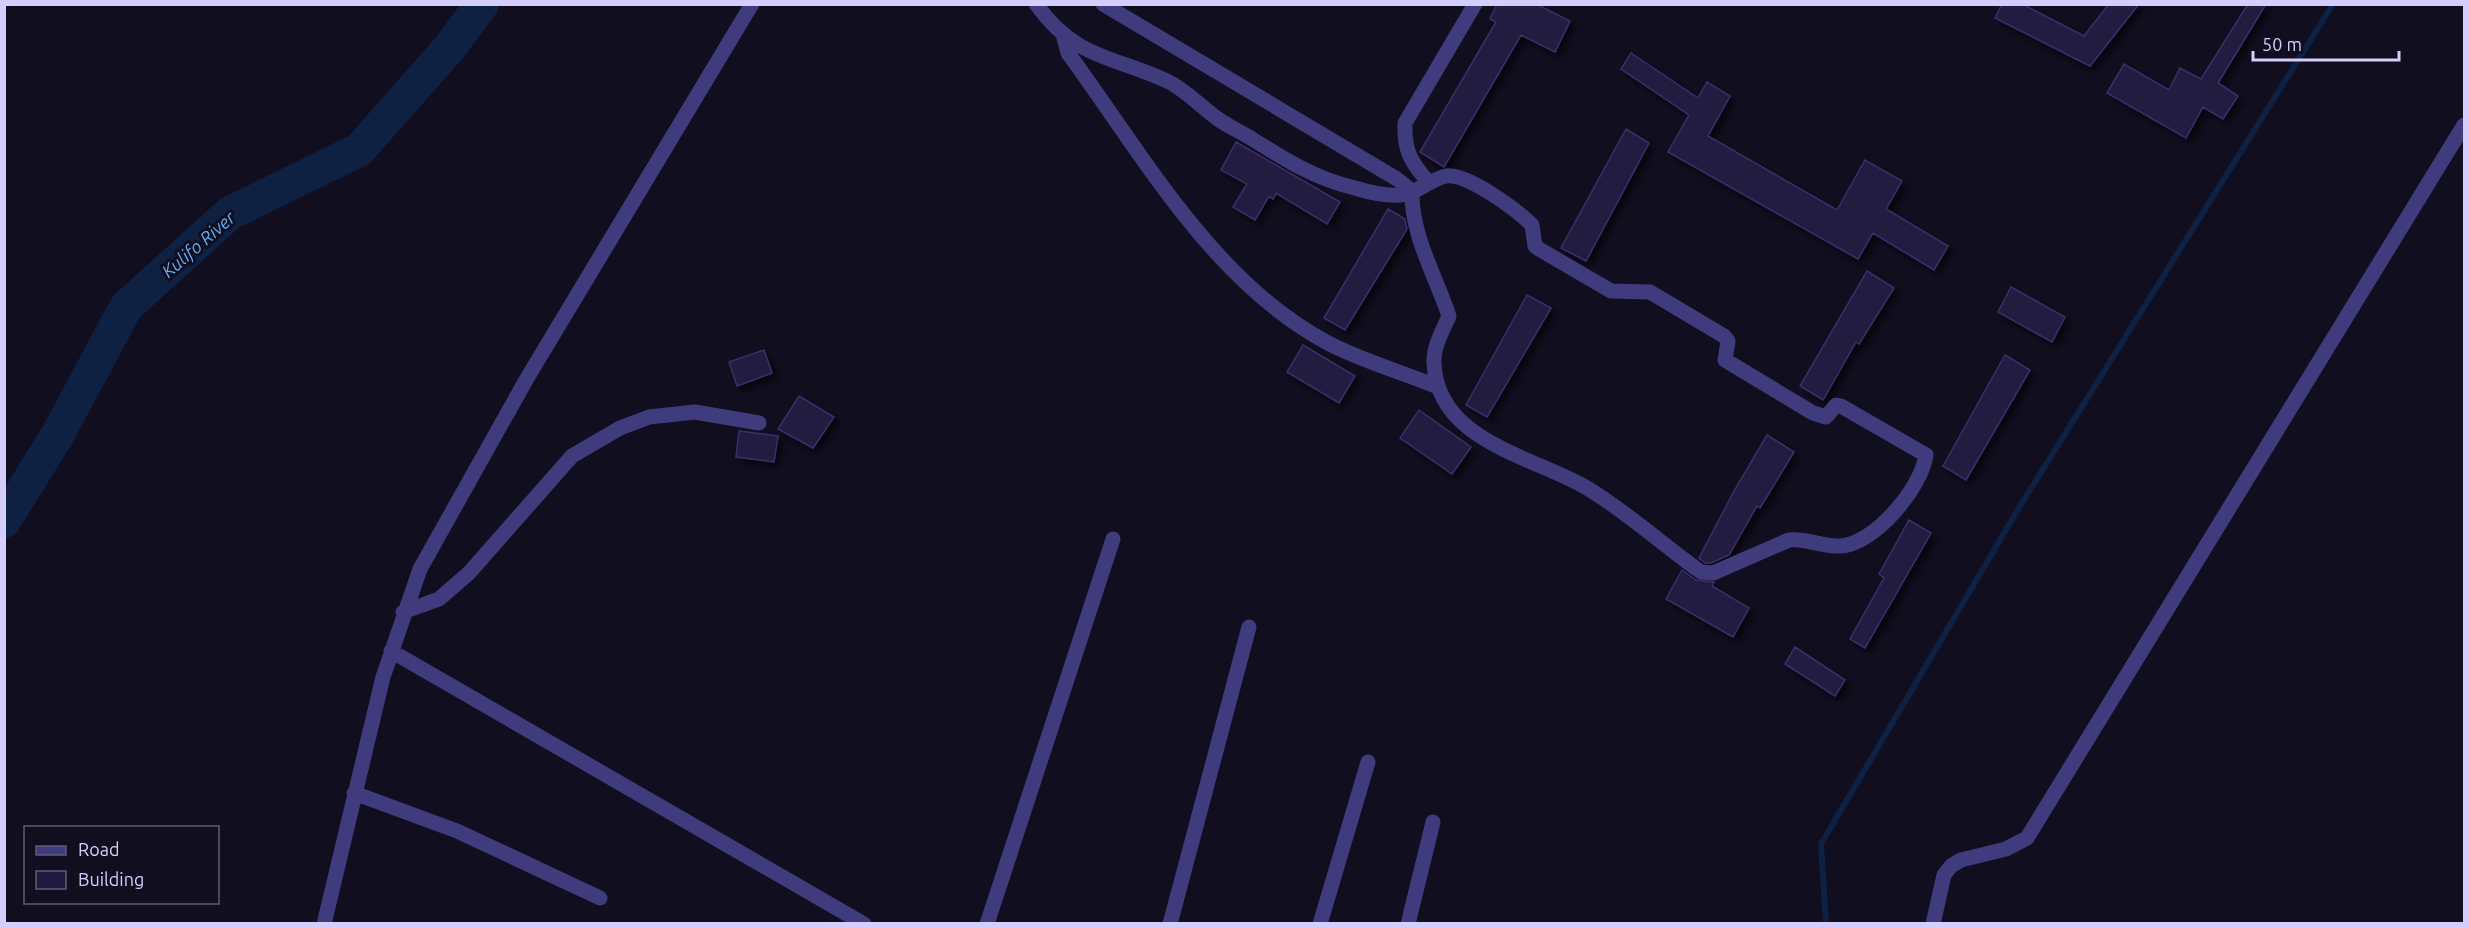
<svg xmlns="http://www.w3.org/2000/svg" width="2469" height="928" font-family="Ubuntu,sans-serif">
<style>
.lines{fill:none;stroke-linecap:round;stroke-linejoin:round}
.stream{stroke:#0e2142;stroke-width:6}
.river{stroke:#0e2142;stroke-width:34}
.building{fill:#231b3f;stroke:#3c2e6a;stroke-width:1.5;filter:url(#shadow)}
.minor{stroke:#3f3b7c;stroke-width:15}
.labels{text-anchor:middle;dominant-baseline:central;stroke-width:6;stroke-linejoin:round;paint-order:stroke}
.water-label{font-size:18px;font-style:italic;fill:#61adf7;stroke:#110e1f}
</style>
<defs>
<filter id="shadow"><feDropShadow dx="5" dy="5" stdDeviation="3" flood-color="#0009"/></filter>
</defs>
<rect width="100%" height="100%" fill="#110e1f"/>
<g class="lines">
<path class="stream" d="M1826,924L1821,844L2020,506L2333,4"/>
<path class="river" d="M4,521L58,434L126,307L230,213L359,150L450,47L482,4"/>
</g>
<path class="building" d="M1497,4H1536L1570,21L1555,52L1521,35L1444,167L1420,152L1496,22L1490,19Z
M2002,4H2022L2084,36L2109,4H2139L2090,66L1995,18Z
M2248,4H2266L2218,83L2238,96L2223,119L2203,107L2186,138L2107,93L2124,64L2169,90L2180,68L2201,79Z
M1631,53L1698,98L1707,82L1730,96L1708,136L1837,210L1865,160L1902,181L1886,209L1948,246L1934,270L1873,233L1858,259L1668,152L1689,115L1621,69Z
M1626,129L1649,143L1586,261L1561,248Z
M1236,142L1340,202L1327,224L1276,193L1273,199L1269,196L1255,220L1233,207L1247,184L1221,170Z
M1388,209L1405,219L1407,229L1345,330L1324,318Z
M1867,271L1894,288L1859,344L1856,342L1823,400L1800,386Z
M2011,287L2065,317L2052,342L1998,312Z
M1527,295L1551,308L1487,417L1466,405Z
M1303,345L1355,376L1339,403L1287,372Z
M764,350L772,373L737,386L729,362Z
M2005,355L2030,370L1966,480L1943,466Z
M799,396L834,417L813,448L778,429Z
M1419,410L1471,447L1452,474L1400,438Z
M739,431L778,436L774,462L736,457Z
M1767,435L1794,452L1760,508L1757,506L1729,555L1711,563H1705L1699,558L1734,491Z
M1909,520L1931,533L1865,648L1850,639L1884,578L1879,574Z
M1682,570L1696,580L1714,582L1712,586L1749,608L1733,637L1666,599Z
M1795,647L1845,680L1835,696L1785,664Z"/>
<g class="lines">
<path class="minor" d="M1036,4C1075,59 1113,56 1167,81C1186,90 1201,107 1218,119C1228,126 1239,131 1249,137C1284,159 1315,179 1355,188C1368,192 1387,196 1400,195C1416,194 1431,179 1446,176C1467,173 1517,210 1532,225L1535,246L1539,249L1611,291L1650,292L1724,336L1728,341L1725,360L1813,413L1826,417L1836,405L1841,406L1926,455C1922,487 1874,545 1840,546C1822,547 1807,538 1789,540L1713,573L1701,572C1663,545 1627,512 1587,488C1532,456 1437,441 1434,363C1433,347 1443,330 1449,316C1435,274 1411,235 1412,191
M1103,4L1397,179L1412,191
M1063,34L1068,53C1143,155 1213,282 1328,343C1362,361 1402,372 1438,387
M1429,183C1411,162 1404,152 1405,123L1475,4
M403,612L439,599L469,573L572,456L620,428L649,417L695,412L759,423
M391,651L864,924
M354,793L457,831L600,898
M324,924L383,677L420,569L526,380L752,4
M987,924L1113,539
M1170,924L1249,627
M1320,924L1368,762
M1408,924L1433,822
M1933,924L1944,875L1951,866L1961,860L2006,849L2027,838L2464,125"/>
</g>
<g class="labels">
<g class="water-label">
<text transform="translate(198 244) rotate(-41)">Kulifo River</text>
</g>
</g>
<rect width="2469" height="928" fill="none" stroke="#d5cefd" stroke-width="12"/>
<rect x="24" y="826" width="195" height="78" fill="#110e1f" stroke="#5f5b78" stroke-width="1.5"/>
<rect x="36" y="846" width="30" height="9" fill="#3f3b7c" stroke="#5f5b78" stroke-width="1.5"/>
<text x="78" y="856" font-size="18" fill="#d5cefd">Road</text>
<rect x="36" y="871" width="30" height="18" fill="#231b3f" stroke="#5f5b78" stroke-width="1.5"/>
<text x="78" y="886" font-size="18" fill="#d5cefd">Building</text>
<path d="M2253 51v9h146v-9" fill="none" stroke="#d5cefd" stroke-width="3"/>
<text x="2262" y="51" font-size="18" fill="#d5cefd" stroke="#110e1f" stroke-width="4.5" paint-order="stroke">50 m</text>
</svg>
